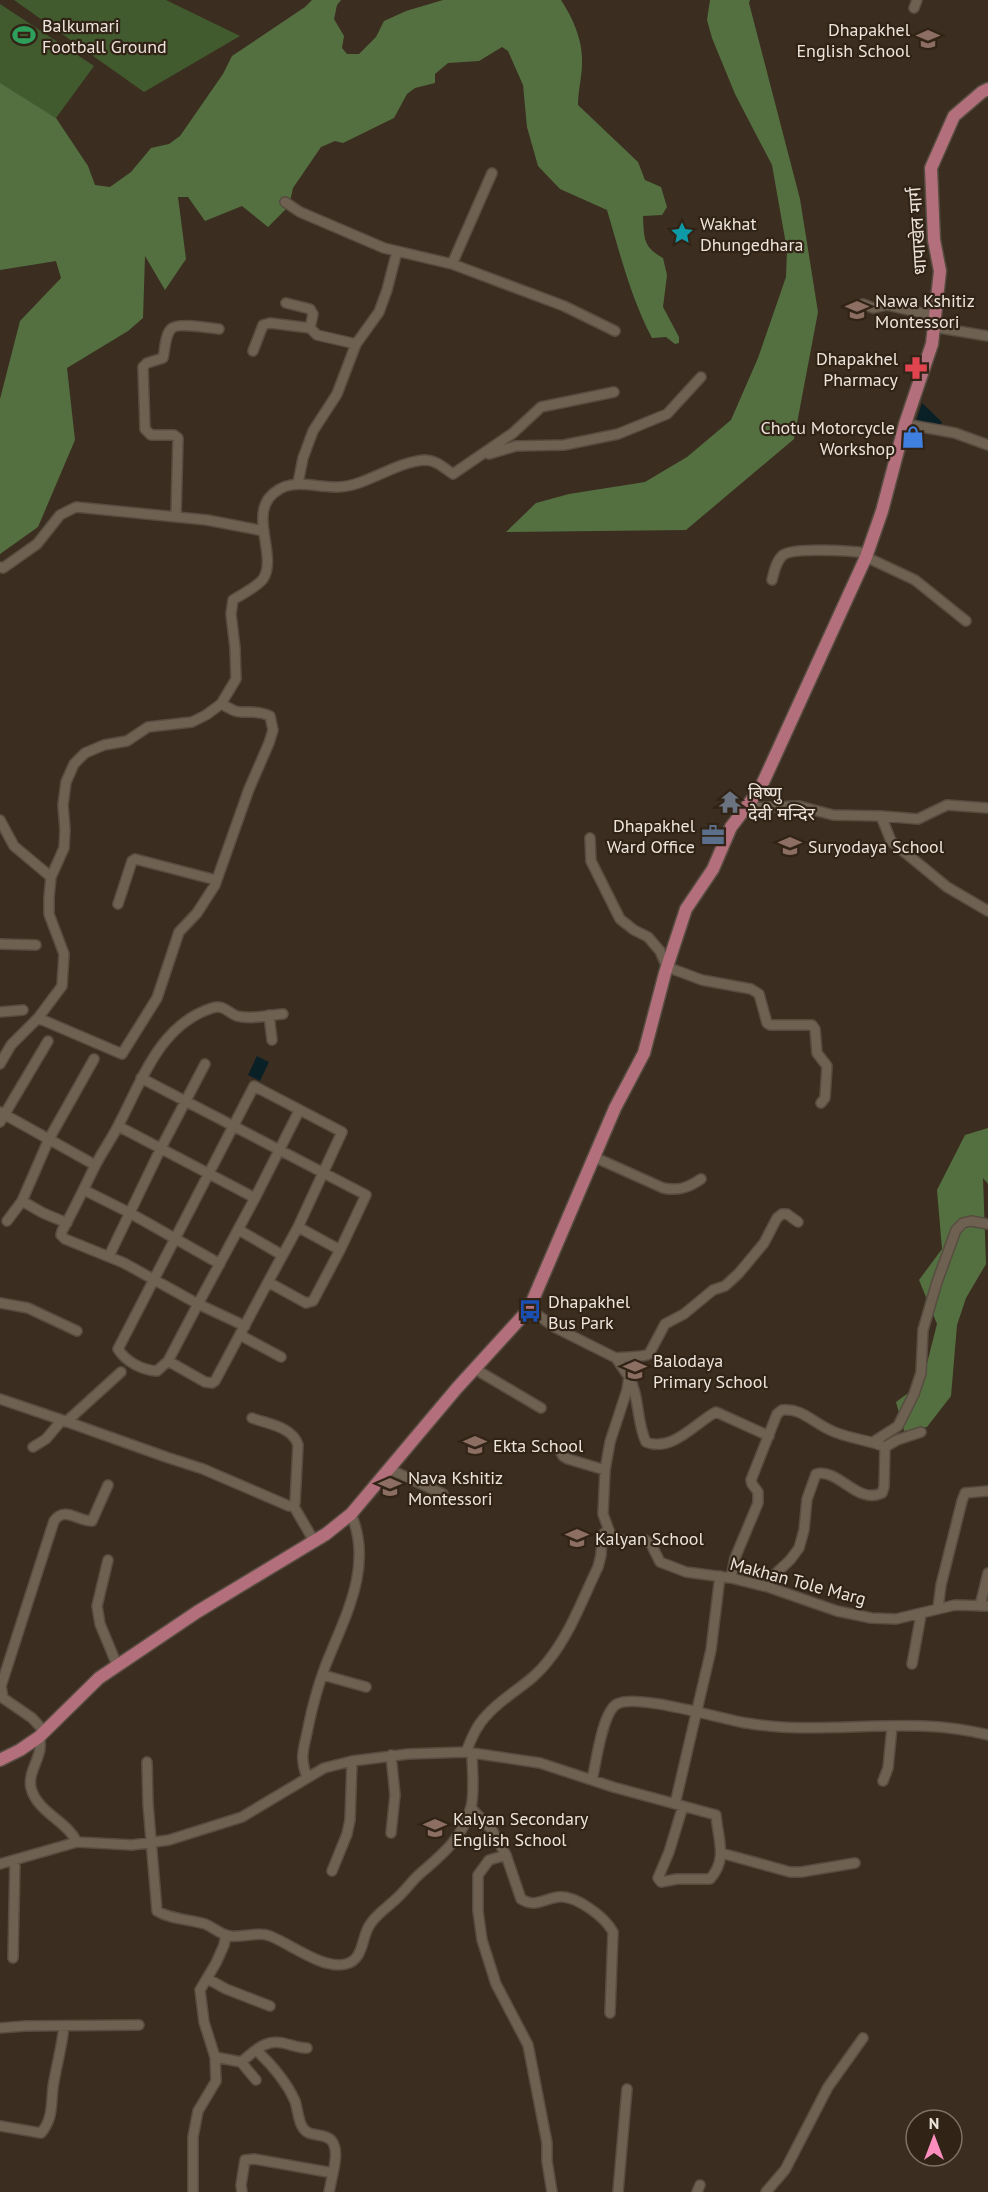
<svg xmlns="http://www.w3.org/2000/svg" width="988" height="2192" font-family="'PT Sans','Noto Sans Devanagari',sans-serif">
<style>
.green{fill:#415b2e}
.forest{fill:#547041}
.water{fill:#092026}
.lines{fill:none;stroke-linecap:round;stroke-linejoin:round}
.minor-casing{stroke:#574c40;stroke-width:12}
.major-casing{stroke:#574c40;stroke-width:15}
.minor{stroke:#6f6152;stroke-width:9}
.major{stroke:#b36f7b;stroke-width:12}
.labels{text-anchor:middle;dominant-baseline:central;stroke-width:4.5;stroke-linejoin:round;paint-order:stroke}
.poi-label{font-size:18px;fill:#ede4db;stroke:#312417;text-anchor:start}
.street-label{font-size:18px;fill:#ede4db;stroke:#312417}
</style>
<rect width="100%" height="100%" fill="#3b2e20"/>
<path class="green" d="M14,0H166L240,36L144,92Z
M0,4L94,66L56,118L0,84Z"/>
<path class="forest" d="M312,0H341L337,5L334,19L344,36L342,48L347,54H359L376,37L384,21L406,11L443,0H561C573,18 583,41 582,63C582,77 578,90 578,105L638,162L645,180L661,187L667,207L662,215L643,216C644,238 643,247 663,258L667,275L663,307L679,337V343L675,344L666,337L652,338C631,298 620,254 607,210L560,189L538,166L527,127L523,85L508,51L502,47L479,61L448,63L435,74V83L415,88L407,94L394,118L343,143L335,141L321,147L293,188L289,206L268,227L242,206L205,221L188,197H178L186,259L165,290L145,256L143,318L128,331L67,368L75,440L38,527L0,554V399L20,321L61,278L56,261L0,270V83L56,118L88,166L95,185L110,187L131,172L151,148L169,144L180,136L223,74L232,56L305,7Z
M710,0H750L749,3L800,199L818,312L794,439L686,530L506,532L536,503L569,494L645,482L687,457L731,420L758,358L786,277L787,250L772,165L735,94L712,38L707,20Z
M988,1128V1184L983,1178L986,1264L966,1298L957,1325L951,1396L927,1427L904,1431L896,1402L922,1383L937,1324L919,1280L942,1249L937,1190L965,1135Z"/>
<path class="water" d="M922,403L942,422L940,427L915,424Z
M257,1056L269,1062L260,1081L248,1075Z"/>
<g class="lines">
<g class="minor-casing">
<path id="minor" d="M914,8L917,0
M285,202L300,212L384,248L452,264L564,306L615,331
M452,264L492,173
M286,303L310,309L313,314L310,328L317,335L356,344
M863,304L873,308L887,305L935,316
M934,327L988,336
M253,351L263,325L270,323L310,328
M905,424L955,433L988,445
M489,454L516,446L564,445L618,434L667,414L701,377
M298,483L303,458L313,431L337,394L356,344L379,312L387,290L397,251
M176,516L178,438L174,435H151L145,429L143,367L147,363L163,358C165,350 165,335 171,329C177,322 209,328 219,329
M866,557L915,580L966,621
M0,567L3,568L37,544L60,515L76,507L207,520L264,531
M772,580C774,572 776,561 783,555C793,547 853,551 867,553
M221,704L236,679L235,648L231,614L233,600C242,594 257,587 263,579C277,558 252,520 269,498C288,475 313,488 338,487C367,486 394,462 425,460C436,460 444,468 453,474L513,433L541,407L614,392
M745,808L799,806L833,815L881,816L891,841L947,887L988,911
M881,816L918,819L947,805L988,808
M0,820L14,846L51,877
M590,838L591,861L620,919L634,930L648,937L660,951L667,967L702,980L751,989L759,994L767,1023L770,1025H812L815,1029L817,1053L827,1066L825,1098L821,1103
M118,904L132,861L135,859L216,880
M0,944L36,945
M0,1012L23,1010
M269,1015L272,1040
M0,1064L11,1045L38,1018L122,1054L157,998L179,932L197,913L215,885L249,789L269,743L273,730L270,716C256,709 246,714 235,711C230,709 226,706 221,704L206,715L192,722L148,727L127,741L104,745L85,753L74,764L66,782L63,805L65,830L64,848L51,877L49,897V914L64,954L62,986L38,1018
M141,1078L366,1195L340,1250L313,1301L306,1303L268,1282L215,1381L212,1383L205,1382L168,1361L198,1304L124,1263L65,1239L61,1235L62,1231C74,1210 84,1188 95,1166C102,1152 111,1140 118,1126C142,1081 159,1025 212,1008C224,1004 228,1013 237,1016C250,1020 269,1015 283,1014
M0,1112L95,1165
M0,1122L48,1041
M118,1126L255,1198L299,1111
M594,1157L663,1188C678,1191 688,1188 701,1179
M84,1190L130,1213L220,1264
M22,1201L43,1213L67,1223
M7,1221L22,1201L49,1139L94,1059
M298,1227L340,1250
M239,1230L282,1255
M109,1256L161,1148L205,1064
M0,1303L28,1308L77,1331
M529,1309L556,1328L616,1358L629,1377L627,1390L610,1442L605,1470L603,1514L611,1536L620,1540H645L651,1544L660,1562L686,1572L731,1578L768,1587L837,1611L871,1618L896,1619L955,1605L988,1606
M245,1326L198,1304L255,1198
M240,1335L281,1357
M616,1358C626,1356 642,1358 649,1354L665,1324L684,1314L713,1290L725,1286L739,1273L764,1243L777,1218L782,1214H787L798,1222
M168,1361L157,1371C142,1370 126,1362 118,1349L254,1086L342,1132L298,1227L268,1282
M475,1369L541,1408
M629,1377C640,1397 636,1421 646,1442C672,1453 695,1423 716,1412L769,1436
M0,1399L62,1420
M252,1418C268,1424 293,1427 298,1445L295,1503L293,1505L314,1541
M66,1422L121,1372
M873,1442L898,1426L914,1394L921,1373L923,1330L937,1282L956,1230L963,1223L971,1221L988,1224
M33,1447L46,1439L62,1420L166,1457L203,1469L289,1506L293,1505
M560,1451L563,1456L568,1459L605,1470
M389,1469L443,1494
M108,1560L97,1606L100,1624L117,1665
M731,1578L735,1558L758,1503V1492L752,1484L751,1480L777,1414L782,1410C802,1408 812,1422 830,1430C848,1439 867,1439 885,1447
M768,1587L773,1576L790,1560L799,1548L804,1530L807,1499L816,1474C839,1468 857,1505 882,1493L884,1487L885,1447L897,1440L921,1432
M980,1606L988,1573
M938,1608L941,1585L962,1501L965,1493L988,1491
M912,1664L921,1615
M323,1675L366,1687
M44,1731L32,1718L3,1698L1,1686L54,1521C65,1506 77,1521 92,1521L108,1485
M39,1737C45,1755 27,1770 31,1788C37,1812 67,1821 77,1842L132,1845L169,1840L242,1817L324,1768L352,1761L408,1754L466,1752L540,1763L613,1787L716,1815C718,1840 728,1859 710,1879H677L661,1882L658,1878L669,1852L683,1806
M466,1752C471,1740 476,1726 486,1716C504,1695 531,1684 548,1661C570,1634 583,1598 598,1567L601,1555L602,1535L608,1530
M147,1762L148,1804L157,1911C172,1920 189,1919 205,1924C213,1927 221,1935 230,1936C243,1938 258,1931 270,1936C291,1944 323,1970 346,1964C365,1959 361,1935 371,1923C378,1913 388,1907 397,1898C406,1890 413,1879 422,1872C444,1853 463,1837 471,1807C475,1791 472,1770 472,1753
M307,1777C299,1756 304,1749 308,1728C312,1708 318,1686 325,1667C344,1618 374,1567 351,1514
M592,1780C596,1764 602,1712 617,1704C636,1693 721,1719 746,1723C826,1737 909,1714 988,1735
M883,1781L888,1768L892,1727
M675,1804L711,1650L720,1576
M471,1808L492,1830L506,1855L489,1860L478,1875V1911L482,1940L496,1984L528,2045L547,2143V2161L552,2192
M391,1833L395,1795L391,1755
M721,1853L790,1872H801L855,1863
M506,1855L521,1899C535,1908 543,1899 558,1897C576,1895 605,1917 613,1932L610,2013
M0,1864L77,1842
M332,1871L347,1834L350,1820L352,1761
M13,1958L15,1860
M208,1979L226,1989L270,2006
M0,2028L25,2026L139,2025
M256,2050C272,2065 286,2081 295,2101C298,2110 298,2121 303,2128C309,2138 325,2132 332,2141C338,2150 335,2163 333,2173
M215,2057L241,2062C254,2052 264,2039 283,2043C292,2045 298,2048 307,2048
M241,2062L256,2080
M0,2126L41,2133C53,2119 51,2105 53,2087C56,2067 62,2047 64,2026
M193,2192V2137L198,2111L216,2081L215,2057L204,2022L200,1990L216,1963L224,1945L226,1935
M242,2192L241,2185L245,2160L254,2159L333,2173L329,2192
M618,2192L627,2089
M697,2192L700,2185
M766,2192L785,2170L828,2087L863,2038"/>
</g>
<g class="major-casing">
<path id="major" d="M0,1760L20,1750L39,1737L99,1678L197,1612L326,1534L351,1514L457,1388L529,1309L615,1108L644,1053L665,973L686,909L713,869L731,827L760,789L866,557L882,511L905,424L932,344L940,271L934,240L931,168L954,116L982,92L988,89"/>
</g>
<use href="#minor" class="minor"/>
<use href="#major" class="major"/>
</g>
<defs>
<g id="stadium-bare" transform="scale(1.8)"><path d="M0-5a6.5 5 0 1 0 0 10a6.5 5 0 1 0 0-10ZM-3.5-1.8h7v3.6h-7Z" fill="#2e9e5b" stroke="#312417" stroke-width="2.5" paint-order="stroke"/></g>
<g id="school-bare" transform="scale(1.8)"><path d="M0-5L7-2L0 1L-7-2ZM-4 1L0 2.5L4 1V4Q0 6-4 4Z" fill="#8d6e63" stroke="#312417" stroke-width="2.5" paint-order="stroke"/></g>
<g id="sight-bare" transform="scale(1.8)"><path d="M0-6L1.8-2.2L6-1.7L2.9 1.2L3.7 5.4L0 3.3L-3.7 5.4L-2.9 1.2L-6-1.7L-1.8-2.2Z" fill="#0f9aa8" stroke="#312417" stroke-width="2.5" paint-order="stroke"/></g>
<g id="pharmacy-bare" transform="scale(1.8)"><path d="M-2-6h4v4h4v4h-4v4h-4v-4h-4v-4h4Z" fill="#e0444e" stroke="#312417" stroke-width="2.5" paint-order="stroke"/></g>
<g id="shop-bare" transform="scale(1.8)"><path d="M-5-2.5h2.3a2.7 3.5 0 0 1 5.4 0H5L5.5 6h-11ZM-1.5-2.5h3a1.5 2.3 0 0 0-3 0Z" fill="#3f7fe0" stroke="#312417" stroke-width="2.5" paint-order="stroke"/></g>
<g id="temple-bare" transform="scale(1.8)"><path d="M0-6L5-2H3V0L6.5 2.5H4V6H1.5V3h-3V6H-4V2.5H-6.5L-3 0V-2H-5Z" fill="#6b7280" stroke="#312417" stroke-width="2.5" paint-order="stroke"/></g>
<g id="office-bare" transform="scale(1.8)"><path d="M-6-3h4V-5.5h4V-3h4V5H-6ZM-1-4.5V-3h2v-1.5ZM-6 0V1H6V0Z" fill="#5c6f8a" stroke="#312417" stroke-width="2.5" paint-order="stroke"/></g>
<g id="bus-bare" transform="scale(1.8)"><path d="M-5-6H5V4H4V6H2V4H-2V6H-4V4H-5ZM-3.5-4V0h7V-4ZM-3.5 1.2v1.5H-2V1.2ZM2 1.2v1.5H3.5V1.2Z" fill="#1a4fb4" stroke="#312417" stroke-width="2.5" paint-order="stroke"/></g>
</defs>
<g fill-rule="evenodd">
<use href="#stadium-bare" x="24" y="35"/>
<use href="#school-bare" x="928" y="39"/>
<use href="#sight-bare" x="682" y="233"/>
<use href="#school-bare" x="857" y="310"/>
<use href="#pharmacy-bare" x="916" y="368"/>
<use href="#shop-bare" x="913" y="437"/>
<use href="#temple-bare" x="730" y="802"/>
<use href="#office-bare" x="713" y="835"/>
<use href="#school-bare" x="790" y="846"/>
<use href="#bus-bare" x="530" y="1311"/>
<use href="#school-bare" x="635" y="1370"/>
<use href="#school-bare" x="475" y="1445"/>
<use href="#school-bare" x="390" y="1487"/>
<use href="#school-bare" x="577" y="1538"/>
<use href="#school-bare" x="435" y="1828"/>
</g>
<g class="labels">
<g class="poi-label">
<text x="42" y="25">Balkumari<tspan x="42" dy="21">Football Ground</tspan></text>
<text x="910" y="29" text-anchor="end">Dhapakhel<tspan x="910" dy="21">English School</tspan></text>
<text x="700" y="223">Wakhat<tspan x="700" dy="21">Dhungedhara</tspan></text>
<text x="875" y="300">Nawa Kshitiz<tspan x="875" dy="21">Montessori</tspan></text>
<text x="898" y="358" text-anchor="end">Dhapakhel<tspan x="898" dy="21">Pharmacy</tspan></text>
<text x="895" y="427" text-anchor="end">Chotu Motorcycle<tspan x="895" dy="21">Workshop</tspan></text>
<text x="748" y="792">बिष्णु<tspan x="748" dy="21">देवी मन्दिर</tspan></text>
<text x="695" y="825" text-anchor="end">Dhapakhel<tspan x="695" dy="21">Ward Office</tspan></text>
<text x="808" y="846">Suryodaya School</text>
<text x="548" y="1301">Dhapakhel<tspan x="548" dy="21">Bus Park</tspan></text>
<text x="653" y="1360">Balodaya<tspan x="653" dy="21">Primary School</tspan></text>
<text x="493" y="1445">Ekta School</text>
<text x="408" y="1477">Nava Kshitiz<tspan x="408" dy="21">Montessori</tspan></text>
<text x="595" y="1538">Kalyan School</text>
<text x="453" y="1818">Kalyan Secondary<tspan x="453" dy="21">English School</tspan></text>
</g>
<g class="street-label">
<text transform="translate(917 231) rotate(-94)">धापाखेल मार्ग</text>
<text transform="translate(798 1581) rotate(15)">Makhan Tole Marg</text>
</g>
</g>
<g transform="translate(934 2138)"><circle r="28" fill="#312417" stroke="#7c7165" stroke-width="1.5"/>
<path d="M0-4.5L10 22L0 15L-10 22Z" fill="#fd8ebe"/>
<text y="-9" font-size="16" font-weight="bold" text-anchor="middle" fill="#ede4db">N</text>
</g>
</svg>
